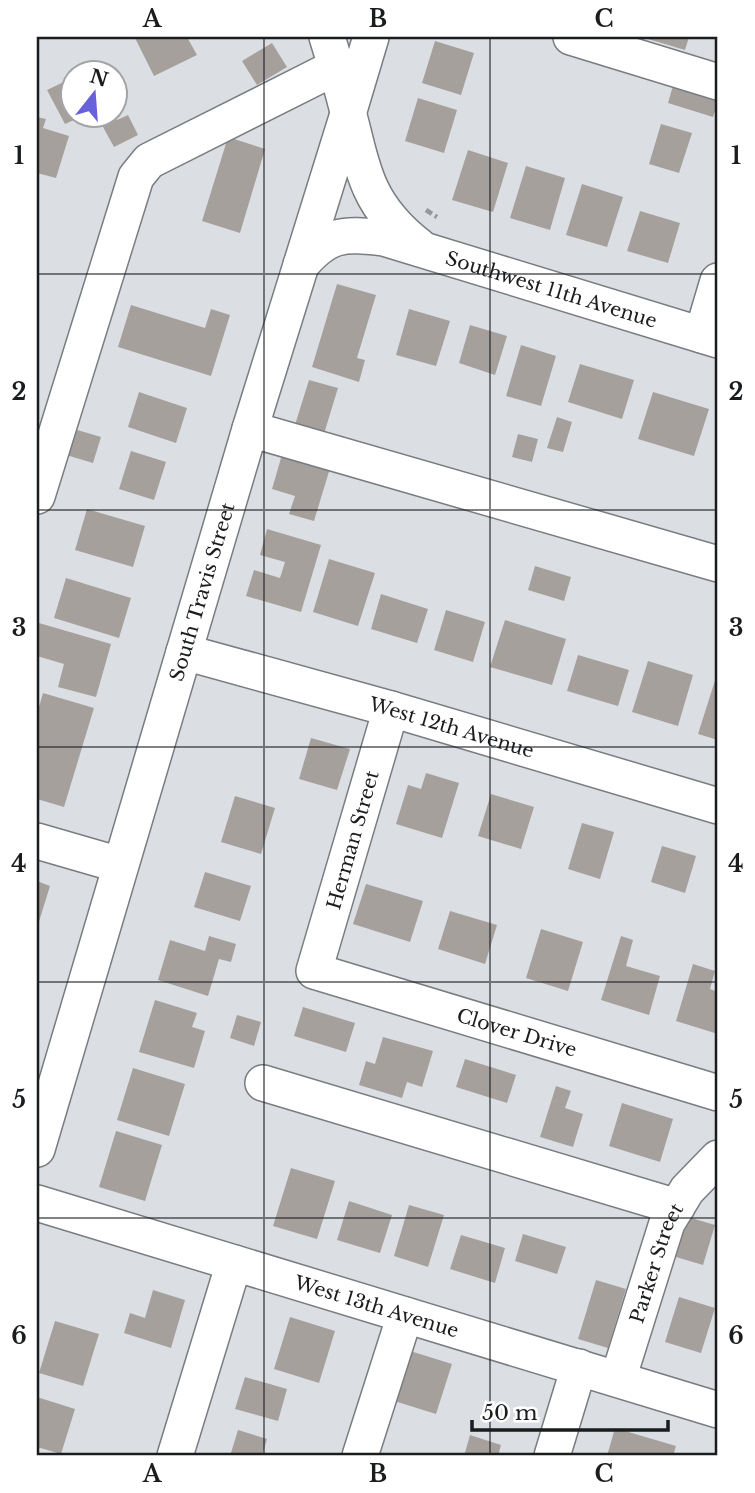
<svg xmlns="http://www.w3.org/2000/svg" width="755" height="1493" font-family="'Libre Baskerville',serif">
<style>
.building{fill:#a6a09d}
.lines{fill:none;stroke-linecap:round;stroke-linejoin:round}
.minor-casing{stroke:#797d81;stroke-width:38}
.path{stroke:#95999d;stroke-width:4.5;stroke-dasharray:7 3.5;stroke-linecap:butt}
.minor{stroke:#fff;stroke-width:35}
.grid{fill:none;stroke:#1a1c1e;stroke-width:2;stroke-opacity:0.55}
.labels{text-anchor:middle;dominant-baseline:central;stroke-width:6;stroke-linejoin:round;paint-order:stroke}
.street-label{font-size:19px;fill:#1a1c1e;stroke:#fff}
.neatline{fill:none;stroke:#1a1c1e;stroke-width:2.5}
.grid-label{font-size:23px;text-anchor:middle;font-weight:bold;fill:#1a1c1e}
</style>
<rect width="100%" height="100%" fill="#dbdfe4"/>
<path class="building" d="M139,37H187L197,55L154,76L135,38Z
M649,37H689L685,50L648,39Z
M435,41L474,53L461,95L422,83Z
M272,43L287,67L257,85L242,61Z
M74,77V116H83L65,124L47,90Z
M674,82L718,95V101L713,117L668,103Z
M418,98L457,110L444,153L405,141Z
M128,115L138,135L114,147L97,116H115L117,120Z
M37,117L46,119L43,128L69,136L56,178L37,173Z
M661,124L692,133L679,173L649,164Z
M228,137L265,149L240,233L202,221Z
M468,150L508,163L493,212L452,200Z
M526,166L565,178L550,230L510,218Z
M582,184L623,197L607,247L566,235Z
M640,211L680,223L668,263L627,251Z
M337,284L376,295L357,358L365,360L359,382L312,367Z
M131,305L205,328L211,309L230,315L211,376L118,347Z
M409,309L450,321L436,366L396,355Z
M470,325L507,336L495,375L459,363Z
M521,345L556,356L541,406L506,396Z
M580,364L634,380L622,419L568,402Z
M309,380L338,388L323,437L294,428Z
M139,392L187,408L176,443L128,427Z
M653,392L709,409L694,456L638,439Z
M557,417L572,422L563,452L547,448Z
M64,426L101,437L93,463L56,452Z
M518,434L538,439L532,462L512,457Z
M131,451L166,462L154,500L119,489Z
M283,451L331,465L314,521L289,514L295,496L272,489Z
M87,509L145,526L133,567L75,550Z
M267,529L321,545L301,612L246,596L254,570L280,578L285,562L260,555Z
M329,559L375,573L358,626L313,612Z
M535,566L571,577L564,601L528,590Z
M66,578L131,598L119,638L54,618Z
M381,594L428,609L417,643L371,629Z
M446,610L485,622L473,662L434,650Z
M505,620L566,639L552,685L490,667Z
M39,623L111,644L96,697L58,687L64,664L37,656V629Z
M578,655L629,670L618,706L567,691Z
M648,661L693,675L678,726L632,712Z
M718,671V740L698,734Z
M43,693L94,708L64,807L37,799V714Z
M311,738L350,749L337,790L299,779Z
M426,773L459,783L442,838L396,824L408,785L421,789Z
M491,794L534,807L521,849L478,836Z
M235,796L275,808L261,854L221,842Z
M582,823L614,832L600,879L568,869Z
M662,846L696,856L685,893L651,882Z
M205,872L251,886L240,921L194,907Z
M37,881L50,886L37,928Z
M366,884L423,901L410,942L353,924Z
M450,911L497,925L485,964L438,949Z
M541,929L583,942L568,991L526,978Z
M209,936L236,944L231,962L219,959L208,996L158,980L170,940L205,951Z
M621,936L633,940L626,966L660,976L649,1015L601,1000Z
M693,964L715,971L710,989L718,992V1034L676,1021Z
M155,1000L197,1013L192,1027L205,1031L194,1068L139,1052Z
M303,1007L355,1023L346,1052L294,1036Z
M237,1015L261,1022L254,1046L230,1038Z
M383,1037L433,1051L422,1087L407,1082L402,1098L359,1085L366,1061L375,1064Z
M465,1059L516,1075L507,1103L456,1087Z
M133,1068L185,1084L169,1136L117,1120Z
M556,1086L571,1091L565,1108L583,1114L573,1147L540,1137Z
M622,1103L673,1119L660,1162L609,1146Z
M116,1131L162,1145L145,1201L99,1187Z
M291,1168L335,1181L317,1239L273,1226Z
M349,1201L392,1215L380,1253L337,1240Z
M409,1205L444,1215L428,1267L394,1256Z
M688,1217L715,1225L703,1265L676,1257Z
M523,1234L566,1247L557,1274L515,1261Z
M461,1235L505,1248L495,1283L450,1269Z
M596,1280L626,1289L608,1348L578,1339Z
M153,1290L185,1300L171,1348L124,1333L130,1313L145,1318Z
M679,1297L715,1308L701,1353L665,1342Z
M290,1317L335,1331L319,1383L274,1369Z
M55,1321L99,1334L83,1386L39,1373Z
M407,1350L452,1364L436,1414L391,1400Z
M245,1377L287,1389L278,1421L235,1409Z
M37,1397L75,1409L61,1454L37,1447Z
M615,1428L676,1446L673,1456H607Z
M238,1430L267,1439L262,1456H230Z
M470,1435L501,1445L498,1456H464Z"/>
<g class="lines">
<g class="minor-casing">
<g id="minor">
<path d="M327,37C337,68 345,100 353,131C358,151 362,170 371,189C381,211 400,232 419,246"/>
<path d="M571,37L718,82"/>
<path id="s1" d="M301,265C329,232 344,234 384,238L718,340"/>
<path d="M702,335L718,281"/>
<path d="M250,429L718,564"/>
<path d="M37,496L136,177L149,161L336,67"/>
<path id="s2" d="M184,652L391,709L718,806"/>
<path id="s3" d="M391,709L314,971L718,1093"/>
<path d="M37,841L120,865"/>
<path d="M263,1083L677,1207"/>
<path id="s4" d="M37,1149L250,429L348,114L371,37"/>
<path id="s5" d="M37,1203L718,1410"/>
<path id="s6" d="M618,1379L667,1223L687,1190L718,1158"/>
<path d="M175,1456L234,1263"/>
<path d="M360,1456L405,1315"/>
<path d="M552,1456L579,1367"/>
</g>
</g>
<path class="path" d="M426,210L437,217"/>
<use href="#minor" class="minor"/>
</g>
<path class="grid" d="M264,37V1456M490,37V1456M37,274H718M37,510H718M37,747H718M37,982H718M37,1218H718"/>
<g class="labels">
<g class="street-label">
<text stroke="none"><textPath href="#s1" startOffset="268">Southwest 11th Avenue</textPath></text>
<text stroke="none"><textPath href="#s4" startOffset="581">South Travis Street</textPath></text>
<text stroke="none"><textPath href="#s2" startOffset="278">West 12th Avenue</textPath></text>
<text transform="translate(353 840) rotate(-74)">Herman Street</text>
<text stroke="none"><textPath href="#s3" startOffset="485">Clover Drive</textPath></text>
<text stroke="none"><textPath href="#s6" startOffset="122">Parker Street</textPath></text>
<text stroke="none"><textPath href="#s5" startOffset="355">West 13th Avenue</textPath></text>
</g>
</g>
<rect width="755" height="1493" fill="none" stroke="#ffffff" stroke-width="77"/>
<g transform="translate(94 94) rotate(17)"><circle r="33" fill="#ffffff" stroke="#a3a4a5" stroke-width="2"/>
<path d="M0-5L12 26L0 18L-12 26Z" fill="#6861db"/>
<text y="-10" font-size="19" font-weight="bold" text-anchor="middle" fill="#1a1c1e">N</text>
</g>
<path d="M472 1420v10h196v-10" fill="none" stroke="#1a1c1e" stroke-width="3.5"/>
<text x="482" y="1420" font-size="21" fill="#1a1c1e" stroke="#ffffff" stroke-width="5" paint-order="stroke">50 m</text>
<rect x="38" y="38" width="678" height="1416" class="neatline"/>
<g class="grid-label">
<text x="152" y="27">A</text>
<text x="378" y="27">B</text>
<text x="604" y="27">C</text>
<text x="19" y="164">1</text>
<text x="736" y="164">1</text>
<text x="19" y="400">2</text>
<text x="736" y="400">2</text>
<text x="19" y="636">3</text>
<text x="736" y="636">3</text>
<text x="19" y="872">4</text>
<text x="736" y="872">4</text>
<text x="19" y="1108">5</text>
<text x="736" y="1108">5</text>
<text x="19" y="1344">6</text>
<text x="736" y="1344">6</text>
<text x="152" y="1482">A</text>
<text x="378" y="1482">B</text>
<text x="604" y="1482">C</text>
</g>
</svg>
